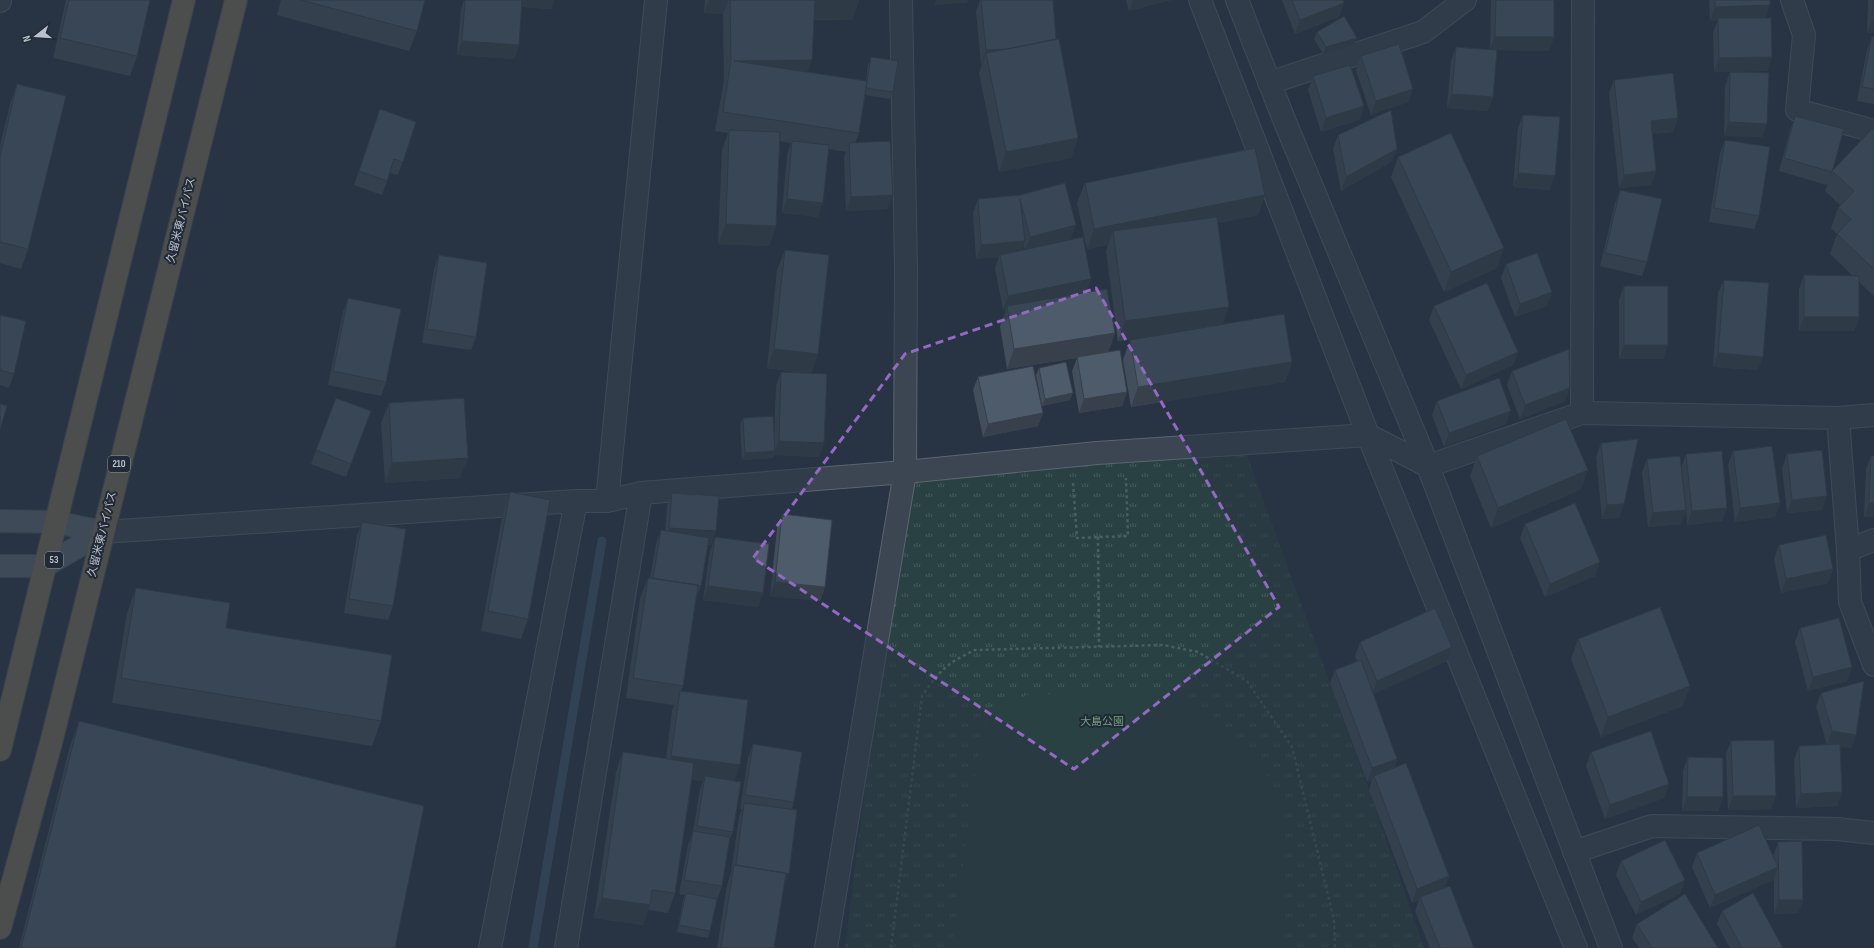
<svg xmlns="http://www.w3.org/2000/svg" width="1874" height="948" font-family="'Sofia Sans Condensed','Noto Sans JP',sans-serif">
<style>
.park{fill:url(#park-tufts)}
.pitch{fill:#2a4144}
.lines{fill:none;stroke-linecap:round;stroke-linejoin:round}
.stream{stroke:#3f526b;stroke-width:9}
.minor-casing{stroke:#5b6470;stroke-width:24}
.major-casing{stroke:#464f5c;stroke-width:24}
.highway-casing{stroke:#47515d;stroke-width:24}
.path{stroke:#485e60;stroke-width:2.5;stroke-dasharray:3 3;stroke-linecap:butt}
.minor{stroke:#3c4652;stroke-width:22}
.major{stroke:#5a6572;stroke-width:22}
.highway{stroke:#786c5a;stroke-width:22}
.wall{fill:#434e5c;fill-rule:evenodd}
.shaded-wall{fill:#37404b}
.building{fill:#4e5b6b;stroke:#37404b}
.marked{fill:none;stroke:#9468c4;stroke-width:3;stroke-dasharray:8 5;stroke-linejoin:round}
.labels{text-anchor:middle;dominant-baseline:central;stroke-width:4;stroke-linejoin:round;paint-order:stroke}
.shield{fill:#212b38;stroke:#8c94a0;stroke-width:1}
.shield-label{font-size:10px;font-weight:bold;fill:#bac1cc}
.street-label{font-size:11px;fill:#bac1cc;stroke:#212b38}
.park-label{font-size:11px;fill:#719c7b;stroke:#212b38}
</style>
<defs>
<pattern id="park-tufts" width="24" height="20" patternUnits="userSpaceOnUse"><rect width="24" height="20" fill="#2a4144"/><path d="M3 7l-1-3M5 7V3M7 7l1-3M15 17l-1-3M17 17v-4M19 17l1-3" fill="none" stroke="#475b5e"/></pattern>
</defs>
<rect width="100%" height="100%" fill="#283443"/>
<path class="park" d="M1241,439L1369,790L1424,948H845L905,472Z"/>
<path class="pitch" d="M1161,689L1206,710L1251,748L1280,799L1284,948H952L978,752L990,714L1027,695Z"/>
<g class="lines">
<path class="stream" d="M533,948L602,541"/>
<g class="minor-casing">
<path id="minor" d="M1200,0L1368,435L1576,948
M1237,0L1285,122L1428,466L1611,948
M1792,0L1804,35L1797,110L1874,131
M0,1V0
M1269,83L1423,32L1465,0
M1582,413L1583,0
M1838,418L1848,550L1850,602L1874,665
M607,501L656,0
M103,532L576,501H607L641,493L905,472L1097,453L1368,435L1428,466L1582,413L1838,418L1874,415
M1848,550L1874,540
M1574,852L1652,826L1837,829L1874,833
M490,948L576,501
M566,948L641,493
M826,948L905,472L906,269L901,0"/>
</g>
<g class="major-casing">
<path id="major" d="M0,521L55,522L103,532
M0,566H45L103,532"/>
</g>
<g class="highway-casing">
<path id="highway" d="M0,750L184,0
M0,928L51,743L236,0"/>
</g>
<path class="path" d="M1073,483L1077,538L1128,536L1126,478
M1098,537L1099,647
M891,948L922,696C939,671 947,663 975,650L1163,645L1198,652L1247,681L1292,747L1334,920L1335,948"/>
<use href="#minor" class="minor"/>
<use href="#major" class="major"/>
<use href="#highway" class="highway"/>
</g>
<path class="wall" d="M66,0H150L137,56L130,76L53,58Z
M281,0H425L417,31L409,51L277,15Z
M464,0H554L551,9L522,7L519,45L514,59L457,55L461,9Z
M705,0H859L852,20H814L807,72L866,81L868,64L871,57L893,92L890,99L865,95L859,133L855,143L888,209L846,211L844,157L846,152L829,149L818,217L782,213L787,155L791,143L780,141L776,226L769,246L718,244L722,150L728,133L715,131L724,80L723,14L704,13Z
M980,0H1053L1056,39L1078,138L1071,158L999,172L979,73L982,64H981L976,11Z
M1126,0H1171L1129,11Z
M1282,0H1343L1339,17L1295,34Z
M1491,0H1554V37L1549,51L1497,50L1493,97L1488,111L1447,108L1451,61L1456,47L1490,50Z
M1709,0H1770L1766,18L1772,57L1767,71L1714,72L1713,32L1718,20L1710,21Z
M1868,0H1874V33H1867Z
M1317,32L1354,45L1323,54L1314,39Z
M1872,36L1874,37V104L1857,101L1867,50Z
M1361,56L1408,102L1371,115L1356,70Z
M1730,72L1762,137L1724,136L1725,86Z
M1313,76L1364,106L1359,120L1321,132L1308,90Z
M1614,80L1678,118L1673,132L1652,134L1656,171L1651,185L1619,188L1609,93Z
M17,84L28,249L21,269L0,263V146L10,104Z
M1523,115L1550,190L1513,187L1518,128Z
M1795,116L1832,172L1827,185L1779,171L1790,130Z
M416,122L398,175L390,173L382,195L354,185L375,123Z
M1874,131V296L1859,282V317L1854,331H1799V289L1804,275L1853,276L1830,254L1837,234L1831,228L1838,208L1840,205L1825,191L1832,171Z
M1338,135L1391,162L1341,191L1333,149Z
M1725,140L1759,216L1754,229L1709,222L1720,153Z
M1398,157L1497,268L1444,292L1391,177Z
M1085,183L1265,195L1258,215L1218,223L1223,324L1292,362L1285,382L1131,407L1123,360L1130,340L1148,337L1118,341L1106,251L1108,245L1087,249L1077,203Z
M1620,190L1647,262L1642,276L1600,266L1615,203Z
M1020,195L1071,239L1057,243L1091,279L1086,293L1115,333L1108,352L1127,392L1122,406L1079,413L1072,371L1077,358L1007,369L1000,326L1006,309L1003,310L995,268L999,257L976,259L973,213L978,199ZM1023,245L1025,249L1022,250Z
M785,250L818,354L811,373L824,443L819,457L774,455L773,458L742,460L740,425L743,418L774,438L776,386L781,372L804,373L767,368L777,270Z
M439,255L476,337L471,350L422,343L434,269Z
M1506,264L1552,292L1547,306L1515,317L1501,278Z
M1724,280L1758,370L1713,367L1718,293Z
M1624,286L1668,345L1663,359H1619V300Z
M348,298L386,382L381,396L328,385L343,312Z
M1434,306L1518,352L1513,365L1461,389L1429,320Z
M0,315L14,374L9,388L0,385Z
M1039,368L1070,400L1042,406L1036,375Z
M1512,371L1565,401L1520,419L1507,385Z
M978,377L1043,413L1038,426L983,437L973,390Z
M336,398L371,411L346,477L311,464Z
M1437,401L1506,424L1444,447L1432,415Z
M389,403L460,478L385,483L381,423Z
M1601,443L1619,518L1602,519L1596,457Z
M1733,451L1780,503L1775,517L1735,522L1728,465Z
M1686,454L1727,508L1722,521L1687,525L1686,511L1681,524L1648,527L1642,473L1647,459L1681,468Z
M1787,454L1822,510L1787,513L1782,468Z
M1477,456L1588,470L1580,490L1491,528L1470,476Z
M1871,456L1874,517H1864L1866,469Z
M510,492L528,619L521,639L481,631L503,512Z
M672,493L716,531L711,545H708L701,586L695,600L683,686L681,691L740,765L734,781L733,832L730,839L722,886L717,900L710,931L708,938L677,932L683,900L685,895L679,894L688,845L693,831L700,790L703,781L692,780L675,893L668,913L648,910L643,925L594,918L616,772L623,752L666,759L672,711L674,705L626,698L640,598L648,578H650L656,544L661,530L665,531L667,506Z
M782,514L825,587L820,601L770,596L777,528Z
M362,522L393,606L388,620L344,613L357,536Z
M1525,524L1595,576L1545,597L1520,538Z
M715,537L758,607L703,600L710,551Z
M1779,545L1833,569L1828,583L1781,593L1774,559Z
M136,588L226,628L381,721L372,746L112,703L127,613Z
M1800,628L1847,681L1808,691L1795,642Z
M1578,639L1683,706L1601,737L1571,659Z
M1360,642L1447,661L1373,694L1397,759L1394,768L1449,876L1445,887L1474,948H1430L1415,911L1419,900L1412,903L1369,790L1372,780L1367,782L1330,683L1335,670L1357,661L1355,656Z
M1821,693L1856,735L1851,748L1840,747L1842,792L1837,806L1796,808L1794,760L1799,746L1827,745L1816,707Z
M79,721L395,948H19L70,746Z
M1731,741L1771,809L1728,810L1726,754Z
M753,744L794,802L792,809L784,887L774,948H717L727,885L731,873L739,817L742,809H740L748,758Z
M1591,752L1669,784L1664,798L1605,819L1586,766Z
M1688,757L1723,797L1718,811H1682L1683,771Z
M1778,842L1803,900L1798,913L1774,914V878L1773,880L1710,908L1692,867L1697,853L1773,857Z
M1621,861L1685,880L1680,894L1636,915L1616,875Z
M1722,911L1783,948H1730L1717,924Z
M1637,924L1718,948H1639L1632,938Z"/>
<path class="shaded-wall" d="M511,0H554L551,9L509,6Z
M709,0H728L723,14L704,13Z
M815,0H859L852,20L808,19Z
M936,0H968L967,3L934,5Z
M1133,0H1171L1129,11Z
M1344,3L1339,17L1295,34L1300,20Z
M1770,5L1765,19L1718,18V20L1710,21L1715,7Z
M1872,19H1874V33H1867Z
M1495,37H1554L1549,51L1490,50Z
M1357,38L1354,45L1323,54L1326,47Z
M462,41L519,45L514,59L457,55Z
M1057,45L986,53L982,64H981L986,50Z
M1772,57L1767,71L1714,72L1719,58Z
M812,60L804,80L734,61Z
M1413,89L1408,102L1371,115L1376,101Z
M1452,94L1493,97L1488,111L1447,108Z
M1364,106L1359,120L1321,132L1326,118Z
M1678,118L1673,132L1646,135L1651,121Z
M1729,122L1767,124L1762,137L1724,136Z
M1078,138L1071,158L999,172L1006,152Z
M1397,149L1391,162L1341,191L1346,177Z
M1656,171L1651,185L1619,188L1624,175Z
M1518,173L1555,176L1550,190L1513,187Z
M893,195L888,209L846,211L851,197Z
M1265,195L1258,215L1115,244L1113,231L1108,245L1087,249L1094,229Z
M787,199L823,203L818,217L782,213Z
M726,224L776,226L769,246L718,244Z
M1076,225L1071,239L1025,251L1030,237Z
M1025,241L1020,255H1000L999,257L976,259L981,245Z
M1504,248L1497,268L1444,292L1451,272Z
M1091,279L1086,293L1007,306L1006,309L1003,310L1008,296Z
M1552,292L1547,306L1515,317L1520,304Z
M1229,307L1222,327L1118,341L1125,321Z
M1804,317H1859L1854,331H1799Z
M1115,333L1107,353L1007,369L1014,349Z
M1624,345H1668L1663,359H1619Z
M774,349L818,354L811,374L767,368Z
M1518,352L1513,365L1461,389L1466,375Z
M1718,353L1763,357L1758,370L1713,367Z
M1292,362L1285,382L1131,407L1138,387Z
M1570,388L1565,401L1520,419L1525,405Z
M1127,392L1122,406L1079,413L1084,399Z
M1073,393L1070,400L1042,406L1045,399Z
M1511,411L1506,424L1444,447L1449,433Z
M1043,413L1038,426L983,437L988,424Z
M779,441L824,443L819,457L774,455L773,458L742,460L745,453L775,451Z
M468,458L460,478L385,483L392,463Z
M1588,470L1580,490L1491,528L1498,508Z
M1827,496L1822,510L1787,513L1792,500Z
M1780,503L1775,517L1735,522L1740,508Z
M1869,503H1874V517H1864Z
M1624,504L1619,518L1602,519L1607,505Z
M1727,508L1722,521L1687,525L1692,511Z
M1686,510L1681,524L1648,527L1653,513Z
M669,528L716,531L711,545L664,542Z
M1600,562L1595,576L1545,597L1550,584Z
M1833,569L1828,583L1781,593L1786,579Z
M775,582L825,587L820,601L770,596Z
M708,586L763,593L758,607L703,600Z
M1452,647L1447,661L1372,695L1377,681Z
M1852,667L1847,681L1808,691L1813,677Z
M1690,686L1683,706L1601,737L1608,717Z
M1832,731L1856,735L1851,748L1827,745Z
M671,756L740,765L732,785L705,776L703,781L664,776Z
M1397,759L1392,773L1374,776L1372,780L1367,782L1372,768Z
M1669,784L1664,798L1605,819L1610,805Z
M1842,792L1837,806L1796,808L1801,794Z
M1733,796H1776L1771,809L1728,810Z
M1687,797H1723L1718,811H1682Z
M736,866L789,874L784,887L732,880Z
M1778,867L1773,880L1710,908L1715,895Z
M1449,876L1444,890L1420,897L1419,900L1412,903L1417,889Z
M1685,880L1680,894L1636,915L1641,902Z
M602,898L650,905L643,925L594,918Z
M1779,900H1803L1798,913L1774,914Z"/>
<path class="building" d="M69,0H150L137,56L60,38Z
M301,0H425L417,31Z
M465,0H522L519,45L462,41Z
M730,0H815L812,60L734,61L867,81L859,133L723,112L731,60Z
M981,0H1053L1056,39L1007,49L986,50Z
M1292,0H1343L1344,3L1300,20Z
M1496,0H1554V37H1495Z
M1715,0H1770V5L1715,7Z
M1873,0H1874V19H1872Z
M1344,16L1357,38L1326,47L1317,32Z
M1718,18H1771L1772,57L1719,58Z
M1872,36L1874,37V89L1862,87Z
M1059,39L1078,138L1006,152L986,53Z
M1399,44L1413,89L1376,101L1361,56Z
M1456,47L1497,50L1493,97L1452,94Z
M871,57L898,61L893,92L866,88Z
M1350,65L1364,106L1326,118L1313,76Z
M1730,72L1769,73L1767,124L1729,122Z
M1673,73L1678,118L1651,121L1656,171L1624,175L1614,80Z
M17,84L66,96L28,249L0,242V156Z
M380,109L416,122L403,162L394,159L387,181L359,171Z
M1391,110L1397,149L1346,177L1338,135Z
M1523,115L1560,117L1555,176L1518,173Z
M1795,116L1844,129L1832,172L1784,158Z
M1872,129L1874,131V269L1837,234L1851,219L1838,208L1854,191L1832,171Z
M729,130L780,132L776,226L726,224Z
M1451,133L1504,248L1451,272L1398,157Z
M1725,140L1770,147L1759,216L1714,208Z
M792,141L829,145L823,203L787,199Z
M890,141L893,195L851,197L849,143Z
M1255,148L1265,195L1094,229L1085,183Z
M1065,183L1076,225L1030,237L1020,199L1025,241L981,245L978,199L1020,195Z
M1620,190L1662,199L1647,262L1605,253Z
M1217,217L1229,307L1125,321L1113,231Z
M1083,237L1091,279L1008,296L1000,255Z
M785,250L829,255L818,354L774,349Z
M1537,253L1552,292L1520,304L1506,264Z
M439,255L487,263L476,337L427,329Z
M1804,275L1859,276V317H1804Z
M1724,280L1769,283L1763,357L1718,353Z
M1487,283L1518,352L1466,375L1434,306Z
M1624,286H1668V345H1624Z
M1107,289L1115,333L1014,349L1007,306Z
M348,298L401,309L386,382L333,371Z
M1284,314L1292,362L1138,387L1130,340Z
M0,315L26,321L14,374L0,370Z
M1569,349L1570,388L1525,405L1512,371Z
M1120,350L1127,392L1084,399L1077,357Z
M1066,362L1073,393L1045,399L1039,368Z
M1033,366L1043,413L988,424L978,377Z
M781,372L827,374L824,443L779,441Z
M1499,378L1511,411L1449,433L1437,401Z
M336,398L371,411L351,464L316,450Z
M464,398L468,458L392,463L389,403Z
M0,404L7,406L0,430Z
M773,416L775,451L745,453L743,418Z
M1566,419L1588,470L1498,508L1477,456Z
M1638,439L1624,504L1607,505L1601,443Z
M1772,446L1780,503L1740,508L1733,451Z
M1822,450L1827,496L1792,500L1787,454Z
M1722,451L1727,508L1692,511L1686,454Z
M1680,456L1686,510L1653,513L1647,459Z
M1871,456H1874V503H1869Z
M510,492L550,500L528,619L488,611Z
M672,493L719,496L716,531L669,528Z
M1575,503L1600,562L1550,584L1525,524Z
M782,514L832,520L825,587L775,582Z
M362,522L406,529L393,606L349,599Z
M661,530L709,538L701,586L653,578Z
M1826,535L1833,569L1786,579L1779,545Z
M715,537L769,544L763,593L708,586Z
M648,578L698,585L683,686L633,678Z
M136,588L230,603L226,628L392,655L381,721L121,678Z
M1660,607L1690,686L1608,717L1578,639Z
M1435,608L1452,647L1377,681L1360,642Z
M1839,618L1852,667L1813,677L1800,628Z
M1361,660L1397,759L1372,768L1335,670Z
M1864,681L1856,735L1832,731L1821,693Z
M680,691L748,700L740,765L671,756Z
M79,721L424,806L395,948H21Z
M1651,731L1669,784L1610,805L1591,752Z
M1774,740L1776,796H1733L1731,741Z
M753,744L802,752L794,802L745,795Z
M1840,744L1842,792L1801,794L1799,746Z
M623,752L694,763L675,893L652,890L650,905L602,898Z
M1688,757L1723,758V797H1687Z
M1406,763L1449,876L1417,889L1374,776Z
M705,776L741,782L733,832L697,826Z
M744,803L797,810L789,874L736,865Z
M1759,825L1778,867L1715,895L1697,853Z
M693,831L730,837L722,886L684,880Z
M1665,840L1685,880L1641,902L1621,861Z
M1802,841L1803,900H1779L1778,842Z
M734,865L786,873L774,948H721Z
M1450,886L1474,948H1440L1420,897Z
M686,893L717,899L710,931L679,925Z
M1753,893L1783,948H1742L1722,911Z
M1685,894L1718,948H1652L1637,924Z"/>
<path d="M0 0H1874V948H0ZM1096,288L1279,607L1074,769L753,558L905,354Z" fill="#283443" fill-opacity=".55" fill-rule="evenodd"/>
<path class="marked" d="M1096,288L1279,607L1074,769L753,558L905,354Z"/>
<g class="labels">
<g class="shield">
<rect x="108" y="456" width="22" height="16" rx="3"/>
<rect x="45" y="552" width="18" height="16" rx="3"/>
</g>
<g class="shield-label">
<text x="119" y="464">210</text>
<text x="54" y="560">53</text>
</g>
<g class="street-label">
<text transform="translate(181 220) rotate(-76)">久留米東バイパス</text>
<text transform="translate(102 534) rotate(-76)">久留米東バイパス</text>
</g>
<g class="park-label">
<text x="1102" y="721">大島公園</text>
</g>
</g>
<g transform="translate(36 36) rotate(253)" stroke="#212b38" stroke-width="3" paint-order="stroke">
<path d="M0-3L7 15L0 10L-7 15Z" fill="#bac1cc"/>
<text y="-6" font-size="11" font-weight="bold" text-anchor="middle" fill="#bac1cc">N</text>
</g>
</svg>
